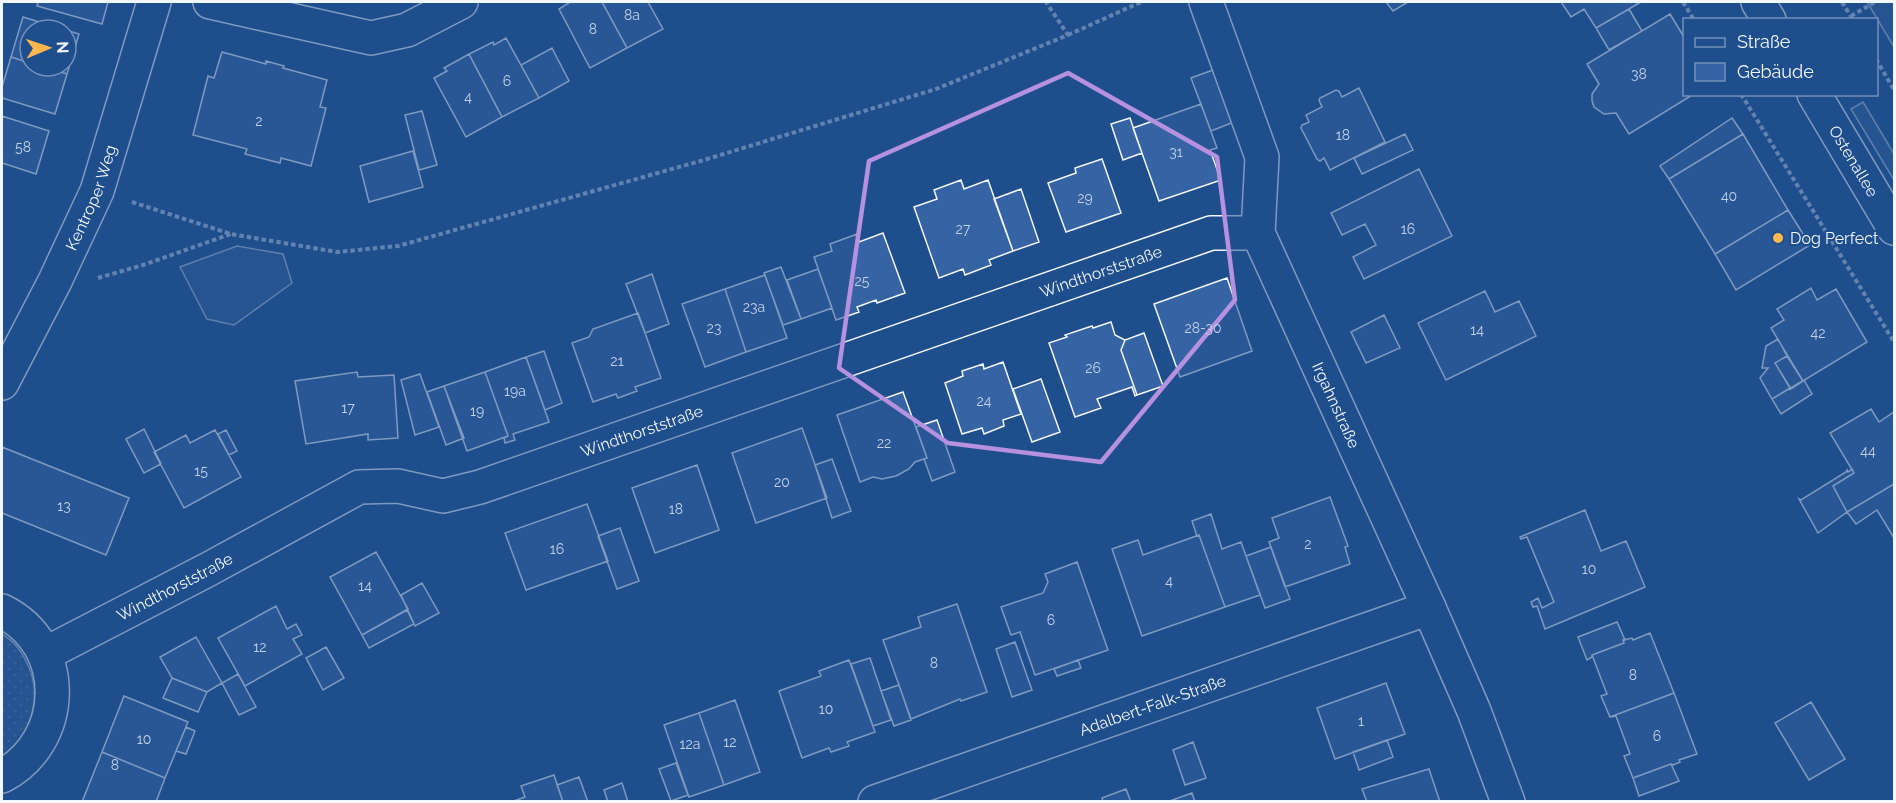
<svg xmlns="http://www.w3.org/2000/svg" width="1896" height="803" font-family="Raleway,sans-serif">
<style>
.grass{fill:url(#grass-dots);stroke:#a8bbd7;stroke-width:1.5}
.built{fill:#305b95;stroke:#a8bbd7;stroke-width:1.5}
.building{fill:#3563a3;stroke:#f2f6ff;stroke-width:1.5}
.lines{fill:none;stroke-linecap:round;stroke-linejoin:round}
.minor-casing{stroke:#f2f6ff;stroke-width:36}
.secondary-casing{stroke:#f2f6ff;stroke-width:36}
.path{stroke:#b3c4dc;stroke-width:4;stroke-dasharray:4.5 3;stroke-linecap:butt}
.minor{stroke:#1f4e8c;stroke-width:33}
.secondary{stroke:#1f4e8c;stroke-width:33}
.marked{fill:none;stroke:#b691df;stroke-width:4.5;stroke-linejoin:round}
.poi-dot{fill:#ffb74d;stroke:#1f4e8c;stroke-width:2}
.labels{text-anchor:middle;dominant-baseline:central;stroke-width:4.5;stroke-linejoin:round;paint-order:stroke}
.number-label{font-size:14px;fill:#c3d1e8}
.street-label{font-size:16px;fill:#f2f6ff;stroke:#1f4e8c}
.poi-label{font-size:16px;fill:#f2f6ff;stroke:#1f4e8c;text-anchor:start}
</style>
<defs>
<pattern id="grass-dots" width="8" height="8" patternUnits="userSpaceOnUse" patternTransform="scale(1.5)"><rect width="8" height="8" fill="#305b95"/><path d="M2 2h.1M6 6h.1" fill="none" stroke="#4e73a5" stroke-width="1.8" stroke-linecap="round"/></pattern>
</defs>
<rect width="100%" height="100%" fill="#1f4e8c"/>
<path class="grass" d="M2,634C12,640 21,650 26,661C44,696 32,735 2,758Z"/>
<path class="built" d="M1867,2H1894V47Z
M1863,102L1894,154V180L1851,109Z
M237,246L283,254L292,283L234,325L207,319L180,267Z"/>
<path class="building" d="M38,2H108L102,24L37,6Z
M570,2H602L627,48L590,68L559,9Z
M602,2H648L663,29L627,48Z
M1386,2H1408L1393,11Z
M1561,2H1641L1596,28L1584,9L1571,17Z
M1629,9L1642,31L1609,50L1596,28Z
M1670,14L1684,37V94H1694L1629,134L1616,113L1604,114L1594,107L1592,101V94L1599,84L1587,64Z
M23,17L79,34L67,74L41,66H66V30H30V63L11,57Z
M506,38L539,98L502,117L469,54L493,42L494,45Z
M552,48L569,81L539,98L521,65Z
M222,52L266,64V61L284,66L283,68L327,80L320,107L326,108L311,166L281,158L280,163L245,154L247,149L193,135L208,76L214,78Z
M469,54L502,117L466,137L434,78L447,71L444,68Z
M11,57L30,63V66H41L67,74L55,114L2,98V87Z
M1213,70L1234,122L1211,131L1191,78Z
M1359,88L1385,142L1330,170L1324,158L1320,161L1317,159L1301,128L1302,125L1309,122L1306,115L1322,107L1319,100L1320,98L1336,90L1339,91L1342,97Z
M1201,104L1217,148L1210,150L1221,180L1159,201L1133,128Z
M422,111L437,165L419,170L405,115Z
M2,116L49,131L36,174L2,163Z
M1130,118L1142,153L1123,160L1111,124Z
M1732,118L1743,134L1669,179L1660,166Z
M1405,134L1413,150L1362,174L1354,158Z
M1743,134L1788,210L1715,254L1669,179Z
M413,151L423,187L369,202L360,166Z
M1102,159L1121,213L1066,232L1048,183L1076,173L1075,168Z
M1419,169L1452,236L1364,279L1353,257L1376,245L1365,224L1342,235L1331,213Z
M961,180L964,189L988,180L1013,251L989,260L991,265L965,275L963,269L939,278L914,207L937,199L934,190Z
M1021,189L1039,242L1013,251L994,199Z
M1788,210L1810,245L1736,290L1715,254Z
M883,233L905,293L877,303L876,300L857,307L859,312L836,320L814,257L832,251L830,244L857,234L859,242Z
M781,267L801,319L783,325L764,273Z
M818,269L832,308L801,319L787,280Z
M652,274L669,324L645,333L626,284Z
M765,275L787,338L746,352L725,289Z
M1227,278L1252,351L1180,377L1154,304Z
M1811,288L1817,300L1836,289L1867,342L1803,381L1771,328L1784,320L1777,309Z
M725,289L746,352L705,367L682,304Z
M1485,291L1495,312L1519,301L1536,336L1446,380L1418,323Z
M638,313L661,378L635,387L637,391L618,398L616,394L593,402L572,343L589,337L593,329Z
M1384,315L1400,348L1366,363L1351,332Z
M1111,322L1115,335L1125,340L1121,350L1137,395L1135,396L1132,387L1097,399L1101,408L1075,417L1049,343L1067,337L1065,335L1092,326L1093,328Z
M1144,333L1163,386L1137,395L1121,350L1125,340Z
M1778,339L1787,356L1775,363L1790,388L1772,399L1760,378L1768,368H1762L1766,346Z
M544,351L562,403L545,410L526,357Z
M1787,356L1803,381L1791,389L1775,363Z
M526,357L549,422L513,434L515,440L505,443L504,438L508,436L485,372Z
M1003,362L1021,414L1003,420L1004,426L984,434L982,428L962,434L945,383L963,376L962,371L983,364L984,369Z
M357,372L358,377L394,375L398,438L368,440V434L306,444L295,381Z
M485,372L508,436L467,451L444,386Z
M420,374L439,427L415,435L401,380Z
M1041,379L1060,432L1032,442L1013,389Z
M1804,380L1812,394L1781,414L1772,399Z
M444,386L464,438L446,445L427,392Z
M903,392L927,458L915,462L909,469L896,476L882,479L873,477L860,482L837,415Z
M1871,409L1879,422L1894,412V484L1847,512L1833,486L1854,473L1830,433Z
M937,420L955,472L932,481L924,459L927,458L916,427Z
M802,428L827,498L756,523L732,453Z
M144,429L161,464L144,473L126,439Z
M215,430L241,477L184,508L154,452L186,435L190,443Z
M226,430L237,451L229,455L218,434Z
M2,447L129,498L106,555L2,513Z
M832,459L851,511L832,518L815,465Z
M697,465L719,530L655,553L632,488Z
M1852,469L1854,473L1833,486L1847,512L1818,533L1799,499L1801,500L1846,472L1847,470L1848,472Z
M1894,484V538L1877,510L1856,524L1847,512Z
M1330,497L1348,546L1345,547L1350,564L1285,587L1269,542L1279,538L1272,518Z
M587,504L608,561L526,590L505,533Z
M1585,510L1601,551L1626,541L1645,587L1545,629L1537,606L1533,607L1531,602L1538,598L1542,608L1554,602L1527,537L1521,539L1520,537Z
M1211,514L1222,549L1241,542L1260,595L1225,607L1199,535L1197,536L1192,521Z
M620,528L639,581L617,589L598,536Z
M1199,535L1225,607L1142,636L1112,549L1138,540L1143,555Z
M1271,547L1290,599L1265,608L1246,556Z
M376,552L408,609L362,635L330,577Z
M1077,562L1108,650L1035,675L1020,632L1011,635L1001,607L1043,593L1048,582L1045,574Z
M422,583L439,613L415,626L401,595Z
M957,604L987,692L961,701L960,699L911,719L883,640L921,627L918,617Z
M276,606L287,629L296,624L302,635L293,639L302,654L245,686L218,638Z
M407,610L414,624L369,648L362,635Z
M1617,622L1625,640H1623L1624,643L1592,655V657L1587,660L1578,637Z
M1650,633L1674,693L1610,717L1601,696L1607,694L1592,655L1624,643L1623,640L1632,638L1633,640Z
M196,637L222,683L207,692L172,678L160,657Z
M1015,642L1032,690L1012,697L996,649Z
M326,647L344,678L323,690L306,658Z
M870,658L891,720L873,726L851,664Z
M849,660L875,732L847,742L849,746L831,752L829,748L802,758L779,691L821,676L819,671Z
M1078,660L1081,668L1057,676L1054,669Z
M238,674L256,707L239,715L222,683Z
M172,678L207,692L198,712L163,698Z
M1386,683L1405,734L1335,759L1317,708Z
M899,685L911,720L894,726L881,691Z
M1674,693L1697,754L1679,760L1680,762L1673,765L1671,764L1633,778L1624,756L1630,754L1616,716L1610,717Z
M124,696L188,722L165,778L102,752Z
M735,700L760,772L724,785L699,713Z
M1811,702L1845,759L1809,780L1775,723Z
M699,713L724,785L689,797L664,725Z
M186,727L195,731L186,754L176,751Z
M1387,740L1393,757L1359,770L1353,752Z
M1193,742L1206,778L1185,785L1173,750Z
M102,752L165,778L156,802H82Z
M676,763L688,795L671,801L659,769Z
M1671,764L1679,781L1639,796L1633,778Z
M1429,769L1440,802H1367L1362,789Z
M554,775L563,802H511L525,797L521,786Z
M579,777L588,802H563L557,785Z
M622,783L628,802H608L604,790Z
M1126,789L1131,802H1103L1102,798Z
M1192,793L1195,802H1167Z"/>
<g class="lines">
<g class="minor-casing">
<g id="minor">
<path d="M210,2L371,38L407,30L461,2"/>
<path id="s1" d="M1206,2L1262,157L1258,233L1429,608L1474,711L1508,802"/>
<path id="s2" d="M2,383L55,281L97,191L154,2"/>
<path d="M2,611C71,645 67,742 2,776"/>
<path id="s3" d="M45,654L209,569L359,487L398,486L443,496L480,487L1211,233H1258"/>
<path id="s4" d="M875,802L1429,608"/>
</g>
</g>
<g class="secondary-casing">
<g id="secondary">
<path d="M1758,2L1769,20"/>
<path id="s5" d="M1814,94L1894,228"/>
</g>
</g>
<path class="path" d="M1683,2L1694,20
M1842,2L1853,20
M1851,16L1875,2
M1068,35L1141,2
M1876,59L1894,90
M1741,94L1894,342
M132,202L231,234L337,252L398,246L704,160L936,89L1068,35L1046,2
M98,278L143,265L231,234"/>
<use href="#minor" class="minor"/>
<use href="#secondary" class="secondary"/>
</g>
<path d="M0 0H1896V803H0ZM1068,73L1217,157L1235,300L1101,462L948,443L839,368L869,161Z" fill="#1f4e8c" fill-opacity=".55" fill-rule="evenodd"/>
<path class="marked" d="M1068,73L1217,157L1235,300L1101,462L948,443L839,368L869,161Z"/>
<circle class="poi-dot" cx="1778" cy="238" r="6"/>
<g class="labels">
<g class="number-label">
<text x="632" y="15">8a</text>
<text x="593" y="29">8</text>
<text x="1639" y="74">38</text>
<text x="507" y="81">6</text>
<text x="468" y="97">4</text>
<text x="259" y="121">2</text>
<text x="1343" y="135">18</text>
<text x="23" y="147">58</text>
<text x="1176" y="152">31</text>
<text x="1729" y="196">40</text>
<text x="1085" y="198">29</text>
<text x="963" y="229">27</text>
<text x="1408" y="229">16</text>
<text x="862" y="281">25</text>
<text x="754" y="307">23a</text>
<text x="714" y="328">23</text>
<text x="1203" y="328">28-30</text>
<text x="1477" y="330">14</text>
<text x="1818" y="333">42</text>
<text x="617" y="361">21</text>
<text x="1093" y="368">26</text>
<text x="515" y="391">19a</text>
<text x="984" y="401">24</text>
<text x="348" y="408">17</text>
<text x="477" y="411">19</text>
<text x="884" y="443">22</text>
<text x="1868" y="451">44</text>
<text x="201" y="471">15</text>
<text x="782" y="482">20</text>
<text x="64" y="506">13</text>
<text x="676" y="509">18</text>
<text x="1308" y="544">2</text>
<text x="557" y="549">16</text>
<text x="1589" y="569">10</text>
<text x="1169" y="581">4</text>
<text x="365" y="586">14</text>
<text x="1051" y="620">6</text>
<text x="260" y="647">12</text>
<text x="934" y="663">8</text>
<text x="1633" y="675">8</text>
<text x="826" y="709">10</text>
<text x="1361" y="721">1</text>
<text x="1657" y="736">6</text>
<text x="144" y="739">10</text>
<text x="730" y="742">12</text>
<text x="690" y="744">12a</text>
<text x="115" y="765">8</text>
</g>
<g class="street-label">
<text stroke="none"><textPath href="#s5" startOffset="78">Ostenallee</textPath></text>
<text stroke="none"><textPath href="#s2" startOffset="206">Kentroper Weg</textPath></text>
<text stroke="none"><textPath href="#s3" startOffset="1136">Windthorststraße</textPath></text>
<text stroke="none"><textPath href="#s1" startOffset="430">Irgahnstraße</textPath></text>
<text stroke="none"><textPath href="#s3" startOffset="650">Windthorststraße</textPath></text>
<text stroke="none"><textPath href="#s3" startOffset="146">Windthorststraße</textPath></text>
<text stroke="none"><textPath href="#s4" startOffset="294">Adalbert-Falk-Straße</textPath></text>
</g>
<g class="poi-label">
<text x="1790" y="238">Dog Perfect</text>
</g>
</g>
<rect width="1896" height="803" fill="none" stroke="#f2f6ff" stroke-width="6"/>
<rect x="1683" y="18" width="195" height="78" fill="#1f4e8c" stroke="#7391ba" stroke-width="1.5"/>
<rect x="1695" y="38" width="30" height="9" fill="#1f4e8c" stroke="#7391ba" stroke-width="1.5"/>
<text x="1737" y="48" font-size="18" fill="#f2f6ff">Straße</text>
<rect x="1695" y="63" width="30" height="18" fill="#3563a3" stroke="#7391ba" stroke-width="1.5"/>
<text x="1737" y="78" font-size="18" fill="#f2f6ff">Gebäude</text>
<g transform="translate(48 48) rotate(88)"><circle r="28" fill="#1f4e8c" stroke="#7391ba" stroke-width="1.5"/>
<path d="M0-4.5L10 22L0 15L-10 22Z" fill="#ffb74d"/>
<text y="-9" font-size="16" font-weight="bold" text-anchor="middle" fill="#f2f6ff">N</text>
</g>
</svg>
